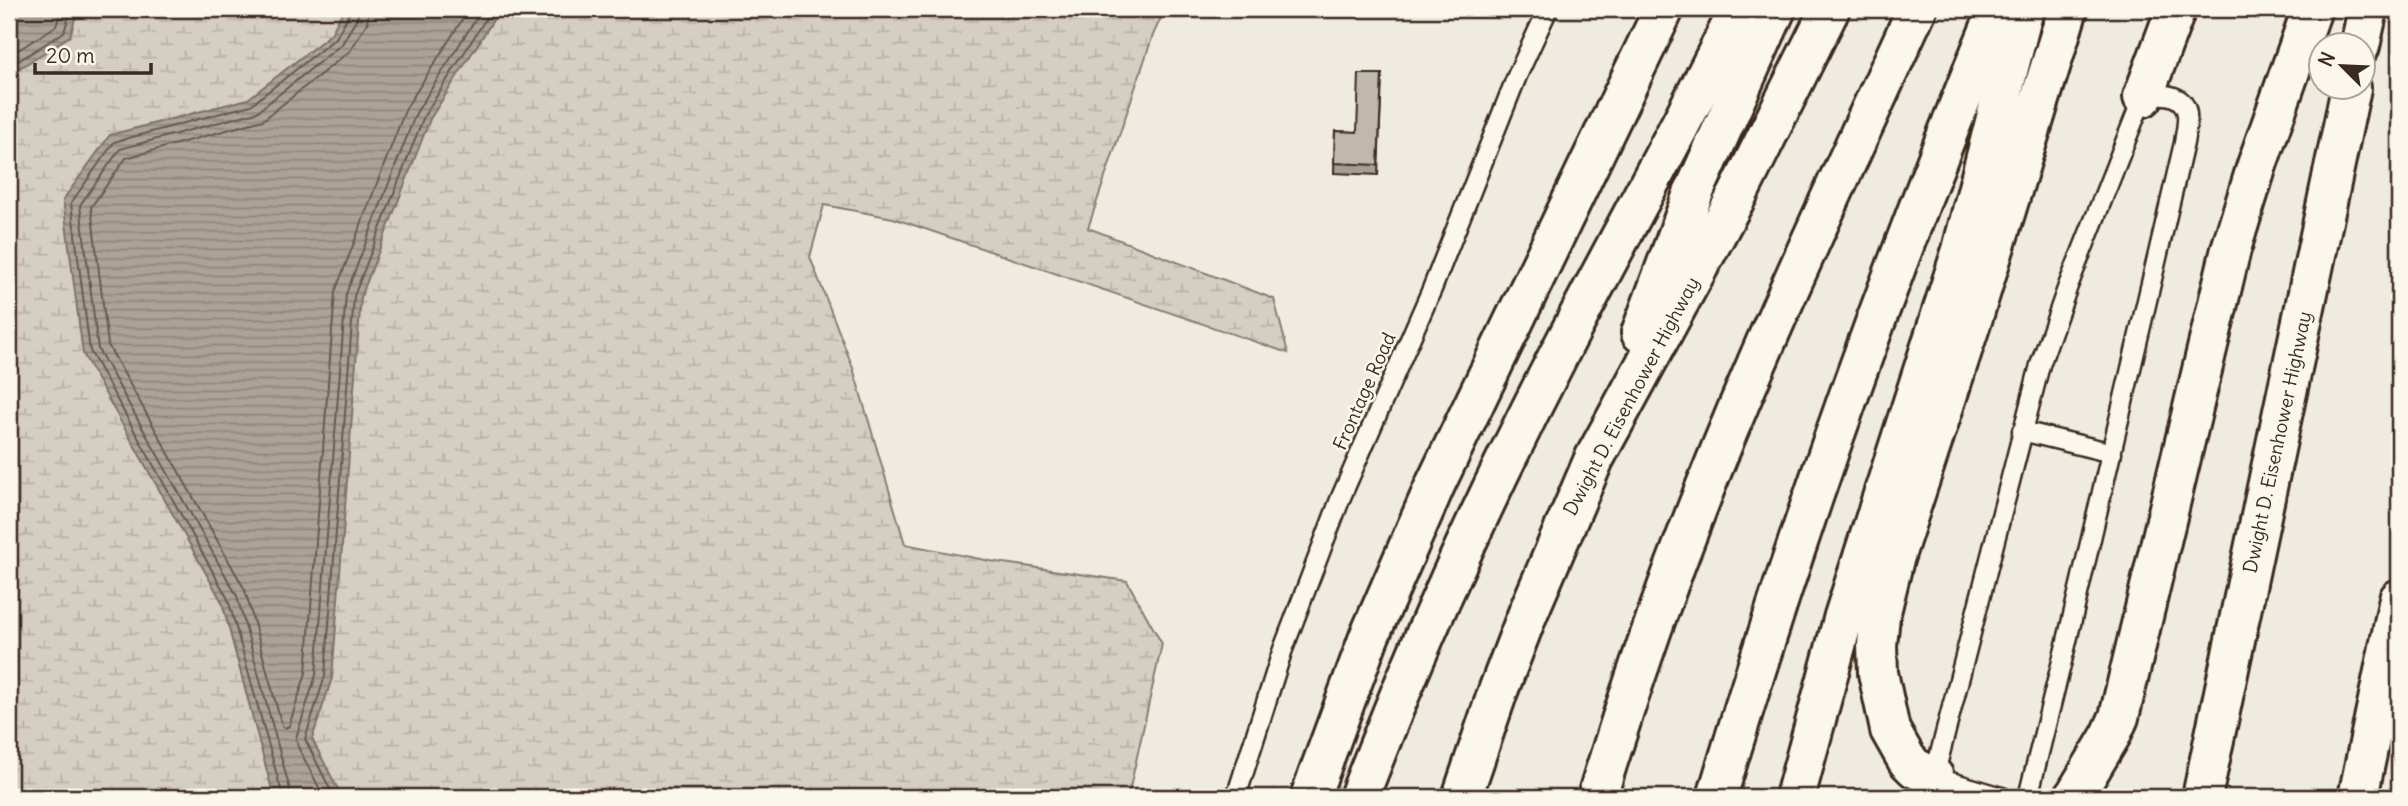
<svg xmlns="http://www.w3.org/2000/svg" width="2408" height="806" font-family="Delius,sans-serif">
<style>
.wetland{fill:url(#wetland-marsh);stroke:#887c70;stroke-width:2}
.water{fill:url(#water-rules);stroke:#7f7367;stroke-width:2}
.lines{fill:none;stroke-linecap:round;stroke-linejoin:round}
.shore{stroke:#685a4e;stroke-width:2}
.service-casing{stroke:#3b2a1e;stroke-width:23}
.motorway-casing{stroke:#3b2a1e;stroke-width:44}
.service{stroke:#fbf7ec;stroke-width:18}
.motorway{stroke:#fbf7ec;stroke-width:38}
.wall{fill:#a59e95;stroke:#3b2a1e;stroke-width:2}
.building{fill:#c0b8ad;stroke:#3b2a1e;stroke-width:2}
.labels{text-anchor:middle;dominant-baseline:central;stroke-width:5;stroke-linejoin:round;paint-order:stroke}
.street-label{font-size:19px;fill:#3b2a1e;stroke:#fbf7ec}
</style>
<defs>
<pattern id="wetland-marsh" width="20" height="14" patternUnits="userSpaceOnUse" patternTransform="scale(1.75)"><rect width="20" height="14" fill="#d5cec3"/><path d="M1 5h8M5 5V1M11 12h8M15 12V8" fill="none" stroke="#b8b1a7"/></pattern>
<pattern id="water-rules" width="6" height="5" patternUnits="userSpaceOnUse" patternTransform="scale(1.75)"><rect width="6" height="5" fill="#aca397"/><path d="M0 2.5h6" fill="none" stroke="#8d857b"/></pattern>
</defs>
<rect width="100%" height="100%" fill="#f0ebe0"/>
<filter id="ink" filterUnits="userSpaceOnUse"><feTurbulence type="fractalNoise" baseFrequency=".0143" numOctaves="2"/><feDisplacementMap in="SourceGraphic" scale="14" xChannelSelector="R" yChannelSelector="G"/><feConvolveMatrix kernelMatrix="1 2 1 2 8 2 1 2 1" color-interpolation-filters="sRGB"/></filter>
<g filter="url(#ink)">
<path class="wetland" d="M9,9H444L355,93L205,447L222,602L271,785L312,739L254,535L264,405L299,313L348,236L374,131L474,50L500,9H1165L1153,35L1088,228L1274,299L1288,353L893,218L824,205L810,257L853,368L905,544L990,561L1127,581L1162,644L1128,797H9Z"/>
<path class="water" d="M9,9H78L70,36L9,75Z
M344,9H500L430,119L361,297L332,678L312,739L342,797H277L271,786L222,602L83,354L63,200L110,135L248,99L331,34Z"/>
<g class="lines">
<path class="shore" d="M369,9L367,23L350,51L263,120L126,158L91,207L108,345L245,590L282,726L285,728L289,726L306,673L335,292L406,108L469,9
M9,56L56,26L62,9
M9,67L64,32L71,9
M283,797L228,599L90,351L71,203L114,142L251,105L336,38L349,14L350,9
M292,797L237,596L98,349L80,205L120,149L257,112L342,44L357,18L359,9
M324,797L298,747L296,738L316,675L346,294L416,113L482,9
M334,797L305,739L325,676L354,296L424,116L492,9"/>
<g class="service-casing">
<path id="service" d="M2022,431L2112,453
M1236,797L1282,652L1341,497L1432,289L1517,76L1548,9
M2002,797L1934,777L2040,365L2068,286L2143,97C2159,93 2184,92 2187,114C2188,123 2185,135 2184,143L2066,645L2028,797"/>
</g>
<g class="motorway-casing">
<path id="motorway" d="M2360,46L2368,9
M2143,97L2176,9
M1641,333L1693,194L1776,9
M1934,777L1915,768L1907,760L1890,730L1878,673L1877,645L1880,616L1894,559L1973,317L2068,9
M1310,797L1369,637L1436,483L1664,9
M1359,797C1417,645 1485,497 1560,352C1619,237 1683,125 1739,9
M1462,797L1498,691L1528,613L1594,459L1738,194L1830,9
M1597,797C1641,651 1695,506 1756,365C1807,246 1863,128 1917,9
M1717,797C1797,529 1891,267 1998,9
M1795,797L1844,616L1962,250L2024,9
M2074,797L2111,735L2119,717L2231,249L2257,165L2312,9
M2202,797L2351,88
M2358,797L2399,599"/>
</g>
<use href="#service" class="service"/>
<use href="#motorway" class="motorway"/>
</g>
<path class="wall" d="M1382,74L1378,175L1334,173L1335,131L1357,132Z"/>
<path class="building" d="M1359,74H1382L1378,165L1334,163L1335,131L1357,132Z"/>
</g>
<g class="labels">
<g class="street-label">
<text transform="translate(1364 391) rotate(-66)">Frontage Road</text>
<text transform="translate(1631 396) rotate(-62)">Dwight D. Eisenhower Highway</text>
<text transform="translate(2277 442) rotate(-78)">Dwight D. Eisenhower Highway</text>
</g>
</g>
<rect width="2408" height="806" fill="none" stroke="#fbf7ec" stroke-width="35"/>
<rect x="18" y="18" width="2373" height="771" fill="none" stroke="#3b2a1e" stroke-width="2.5" filter="url(#ink)"/>
<g transform="translate(2342 66) rotate(294)"><circle r="33" fill="#fbf7ec" stroke="#aea59a" stroke-width="2"/>
<path d="M0-5L12 26L0 18L-12 26Z" fill="#3b2a1e"/>
<text y="-10" font-size="19" font-weight="bold" text-anchor="middle" fill="#3b2a1e">N</text>
</g>
<path d="M35 63v10h116v-10" fill="none" stroke="#3b2a1e" stroke-width="3.5"/>
<text x="46" y="63" font-size="21" fill="#3b2a1e" stroke="#fbf7ec" stroke-width="5" paint-order="stroke">20 m</text>
</svg>
